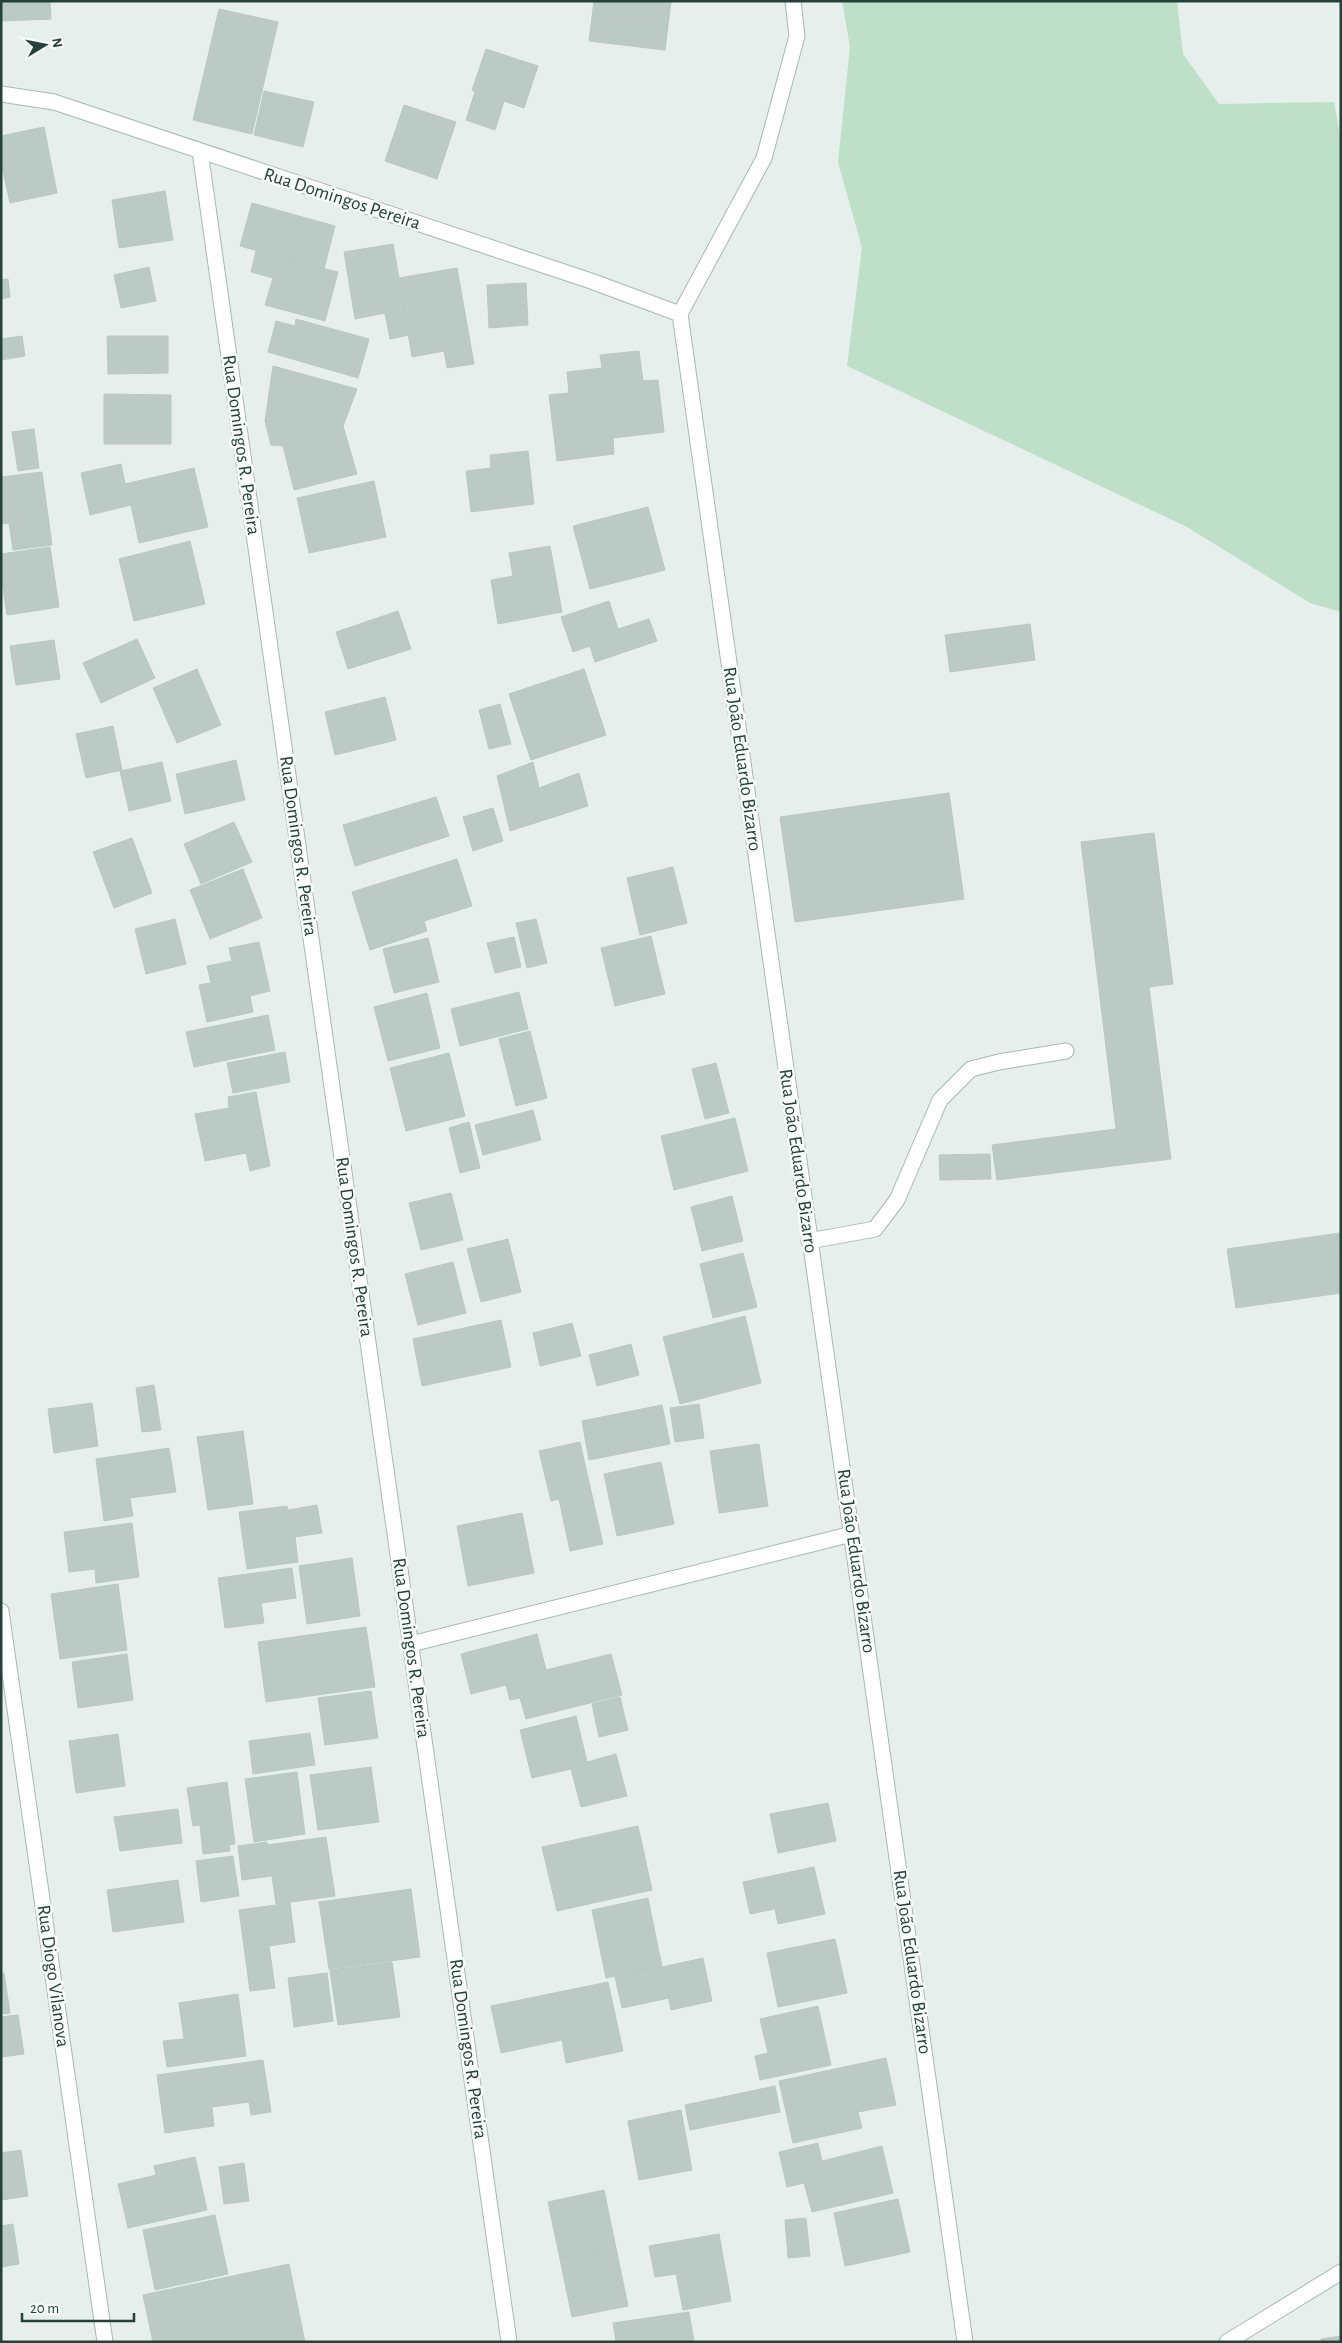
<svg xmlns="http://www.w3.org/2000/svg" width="1342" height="2343" font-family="'Alegreya Sans',sans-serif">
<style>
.green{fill:#bfe0c8}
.building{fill:#bbcac4;stroke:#b8c9c2}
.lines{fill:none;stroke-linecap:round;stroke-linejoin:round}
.minor-casing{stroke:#a8b8b2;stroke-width:17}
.minor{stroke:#fff;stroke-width:15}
.labels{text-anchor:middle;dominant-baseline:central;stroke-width:5;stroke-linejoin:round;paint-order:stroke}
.street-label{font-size:19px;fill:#24423a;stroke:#f7fbf9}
</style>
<rect width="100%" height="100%" fill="#e6efeb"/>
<path class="green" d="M842,1H1177L1183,54L1219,104L1334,102L1341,141V612L1310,603L1187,527L847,366L862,248L838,162L850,47Z"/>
<path class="building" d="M1,1H50L51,19L2,21Z
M594,1H671L665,50L589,41Z
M219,9L278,22L252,134L193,120Z
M486,49L538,66L524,108L504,101L495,130L466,120L475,92L472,90Z
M264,91L314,102L303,147L254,135Z
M404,105L456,122L437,179L385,161Z
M44,127L57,193L10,203L1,162V136Z
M165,191L173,240L119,248L112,200Z
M252,203L335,226L324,269L240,246Z
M393,244L409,335L390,339L385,313L355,319L344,252Z
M256,251L338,272L325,321L265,305L273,278L251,272Z
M149,267L156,301L121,308L114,275Z
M457,268L474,364L447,368L444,351L412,357L399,278Z
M8,279L10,297L1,299V280Z
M526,283L528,325L489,328L487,285Z
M296,319L369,339L358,378L268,352L276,321L295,326Z
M22,336L25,356L1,360V339Z
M107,336H168V373L108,374Z
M639,351L643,381L658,380L664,432L613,438L614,454L557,461L549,395L569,393L567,372L602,368L600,355Z
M273,366L357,389L343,426L265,421Z
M104,394L171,395V444H104Z
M265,421L343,426L357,474L294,490L283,446L271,445Z
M34,429L39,468L18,471L12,432Z
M528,451L534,504L471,512L466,471L491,468L490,455Z
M121,464L125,484L194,468L208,527L139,543L131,505L90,515L81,473Z
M42,472L52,545L13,550L9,523L1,524V477Z
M374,481L386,537L309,553L297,498Z
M648,507L665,570L590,589L573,526Z
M190,541L205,604L134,621L119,559Z
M550,546L562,612L498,624L491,580L513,576L509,553Z
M50,547L59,607L7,615L1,574V554Z
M609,601L618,629L649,619L657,641L595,662L590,646L573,652L561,617Z
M398,611L411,649L348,669L336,632Z
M1030,624L1035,660L950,672L945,635Z
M137,639L155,678L101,703L83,663Z
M54,640L60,679L16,685L10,646Z
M197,669L221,725L177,743L153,688Z
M584,669L606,735L531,760L509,694Z
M385,697L396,740L335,755L325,712Z
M500,704L511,744L489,749L479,710Z
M113,726L122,770L86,778L76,734Z
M236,760L245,800L185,814L176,774Z
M162,762L171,801L129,811L120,771Z
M533,762L539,788L579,773L588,806L510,831L497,776Z
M949,793L964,899L795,922L780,817Z
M436,797L449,836L355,866L343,825Z
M493,808L503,841L473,851L463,817Z
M234,822L252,862L201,884L184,844Z
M1154,833L1173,984L1149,987L1171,1159L997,1180L992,1145L1116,1129L1081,842Z
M132,838L152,893L114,908L93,852Z
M457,859L472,906L424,921L427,931L370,950L352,892Z
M673,867L687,923L640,935L627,878Z
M243,869L262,918L210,939L190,890Z
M175,919L186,964L146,974L135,929Z
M536,919L547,963L527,968L516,923Z
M651,936L665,994L615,1006L601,948Z
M514,937L521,967L495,973L487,943Z
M428,938L439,982L394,993L383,949Z
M259,942L270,991L250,996L253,1012L207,1022L199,985L211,983L207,966L232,961L229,948Z
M519,992L528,1029L460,1046L451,1009Z
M427,993L440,1048L388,1061L374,1007Z
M268,1015L275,1050L194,1067L186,1032Z
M530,1031L547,1098L516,1106L499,1039Z
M285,1052L290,1082L233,1093L227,1063Z
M449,1053L465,1116L406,1131L390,1068Z
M716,1063L729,1113L705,1119L692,1069Z
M256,1092L270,1166L250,1171L246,1153L205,1161L195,1114L229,1108L228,1097Z
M533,1110L541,1140L483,1155L475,1125Z
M735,1118L748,1171L674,1190L661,1136Z
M469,1122L480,1168L460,1173L449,1128Z
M990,1154L991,1179L940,1180L939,1155Z
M451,1193L463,1240L421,1250L409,1203Z
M732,1196L743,1241L702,1251L691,1207Z
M1340,1233L1341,1293L1236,1308L1227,1249Z
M508,1239L521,1292L481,1302L467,1249Z
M743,1253L757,1307L713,1318L700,1264Z
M453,1262L466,1313L418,1325L405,1274Z
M745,1316L761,1383L680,1404L663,1337Z
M501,1320L511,1367L422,1386L413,1339Z
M572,1323L581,1356L540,1366L533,1333Z
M631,1344L639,1375L597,1386L589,1355Z
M154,1385L161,1430L142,1432L136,1388Z
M92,1403L98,1446L54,1453L48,1409Z
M699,1404L704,1438L675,1442L670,1408Z
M662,1405L670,1444L589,1460L582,1421Z
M243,1431L253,1504L208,1510L197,1437Z
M580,1442L603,1544L570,1551L559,1499L551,1501L539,1451Z
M759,1444L768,1506L719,1513L710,1451Z
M169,1448L176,1492L130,1498L133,1516L104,1521L96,1459Z
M661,1462L674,1524L617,1536L604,1474Z
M317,1505L322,1533L295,1537L298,1562L247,1569L239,1512L287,1506L288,1510Z
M522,1513L534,1573L468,1586L457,1526Z
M132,1523L139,1577L96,1583L95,1569L69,1572L64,1532Z
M352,1558L360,1616L307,1624L299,1566Z
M292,1568L296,1598L261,1603L264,1623L225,1628L218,1578Z
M118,1584L127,1650L60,1659L51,1594Z
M366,1627L375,1687L266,1702L258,1642Z
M537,1634L546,1670L611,1654L622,1695L526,1719L520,1698L510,1700L506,1685L471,1694L461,1654Z
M127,1654L133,1700L78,1708L72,1662Z
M371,1691L378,1738L325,1745L318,1698Z
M620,1697L628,1730L599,1737L592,1704Z
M576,1716L587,1762L616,1754L627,1796L581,1807L571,1769L532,1778L520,1730Z
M310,1733L315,1765L253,1774L249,1741Z
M118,1734L125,1786L76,1793L69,1741Z
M371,1767L379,1822L318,1830L310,1775Z
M297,1772L305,1834L254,1842L245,1779Z
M227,1782L235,1844L229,1845L230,1851L203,1854L200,1825L193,1826L187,1788Z
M828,1803L836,1841L778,1853L770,1814Z
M178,1809L182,1843L120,1851L114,1817Z
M638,1826L652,1890L557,1911L542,1847Z
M326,1837L335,1896L276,1904L272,1876L242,1880L238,1846L267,1842V1845Z
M233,1856L239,1896L201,1902L196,1861Z
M814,1867L825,1914L778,1924L775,1909L750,1914L743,1882Z
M178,1880L184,1922L113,1932L107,1890Z
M411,1889L420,1957L329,1969L319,1902Z
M648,1898L662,1967L606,1978L592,1910Z
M290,1903L295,1942L269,1946L275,1988L250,1991L239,1910Z
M835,1939L847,1993L778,2007L767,1953Z
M703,1958L712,2001L671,2010L662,1967Z
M392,1962L400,2017L338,2025L330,1970Z
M662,1967L669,1998L622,2008L615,1977Z
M4,1973L10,2013L1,2014V1974Z
M327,1973L333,2021L294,2027L288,1978Z
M608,1982L623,2051L566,2063L562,2040L501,2053L491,2006Z
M238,1994L246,2056L167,2067L163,2041L184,2039L179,2003Z
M818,2006L831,2065L760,2080L755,2056L768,2053L760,2019Z
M18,2015L24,2054L1,2057V2017Z
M886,2058L896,2105L858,2112L862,2128L793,2143L779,2081Z
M263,2060L271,2112L251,2115L249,2102L212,2107L214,2126L165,2133L157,2075Z
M775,2086L780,2112L690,2130L685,2105Z
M681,2110L692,2170L639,2180L628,2121Z
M818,2143L822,2161L882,2146L893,2193L812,2212L804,2183L787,2187L779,2152Z
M21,2150L28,2196L1,2200V2153Z
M195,2157L207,2210L128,2228L118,2184L156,2175L154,2166Z
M244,2163L249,2201L224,2204L219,2167Z
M604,2190L616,2248L560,2259L548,2202Z
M898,2199L910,2252L845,2266L834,2213Z
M215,2215L228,2274L155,2290L143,2230Z
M806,2218L810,2256L788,2258L785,2220Z
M13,2224L19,2264L1,2267V2226Z
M719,2234L731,2301L683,2310L676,2274L655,2277L649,2246Z
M616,2248L628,2306L572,2317L560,2259Z
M289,2264L305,2342H153L143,2295Z
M689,2312L694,2342H616L613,2323Z
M1341,2336V2342H1321V2339Z"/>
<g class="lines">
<g class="minor-casing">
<path id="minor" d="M793,1L797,36L764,158L680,314L965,2342
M1,94L54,102L591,281L680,314
M200,151L509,2342
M809,1241L875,1229L897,1200L940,1100L971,1069L999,1062L1066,1051
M1,1611L105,2342
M411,1644L852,1534
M1227,2342L1341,2272"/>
</g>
<use href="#minor" class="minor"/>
</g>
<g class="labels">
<g class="street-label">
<text transform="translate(342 199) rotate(18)">Rua Domingos Pereira</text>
<text transform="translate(241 445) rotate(82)">Rua Domingos R. Pereira</text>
<text transform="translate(742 759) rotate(82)">Rua João Eduardo Bizarro</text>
<text transform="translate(298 846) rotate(82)">Rua Domingos R. Pereira</text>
<text transform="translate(798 1161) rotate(82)">Rua João Eduardo Bizarro</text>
<text transform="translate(354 1247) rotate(82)">Rua Domingos R. Pereira</text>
<text transform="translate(856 1561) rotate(82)">Rua João Eduardo Bizarro</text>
<text transform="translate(411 1648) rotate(82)">Rua Domingos R. Pereira</text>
<text transform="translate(912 1962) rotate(82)">Rua João Eduardo Bizarro</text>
<text transform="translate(53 1976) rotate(82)">Rua Diogo Vilanova</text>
<text transform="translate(468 2049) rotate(82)">Rua Domingos R. Pereira</text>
</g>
</g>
<rect width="1342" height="2343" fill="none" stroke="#24423a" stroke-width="5"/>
<g transform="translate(45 45) rotate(80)" stroke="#f7fbf9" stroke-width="4" paint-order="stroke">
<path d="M0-4L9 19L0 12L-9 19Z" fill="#24423a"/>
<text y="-8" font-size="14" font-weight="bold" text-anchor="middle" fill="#24423a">N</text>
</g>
<path d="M22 2313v8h112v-8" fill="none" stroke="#24423a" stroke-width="2.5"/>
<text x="30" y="2313" font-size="15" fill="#24423a" stroke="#f7fbf9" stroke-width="4" paint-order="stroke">20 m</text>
</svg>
